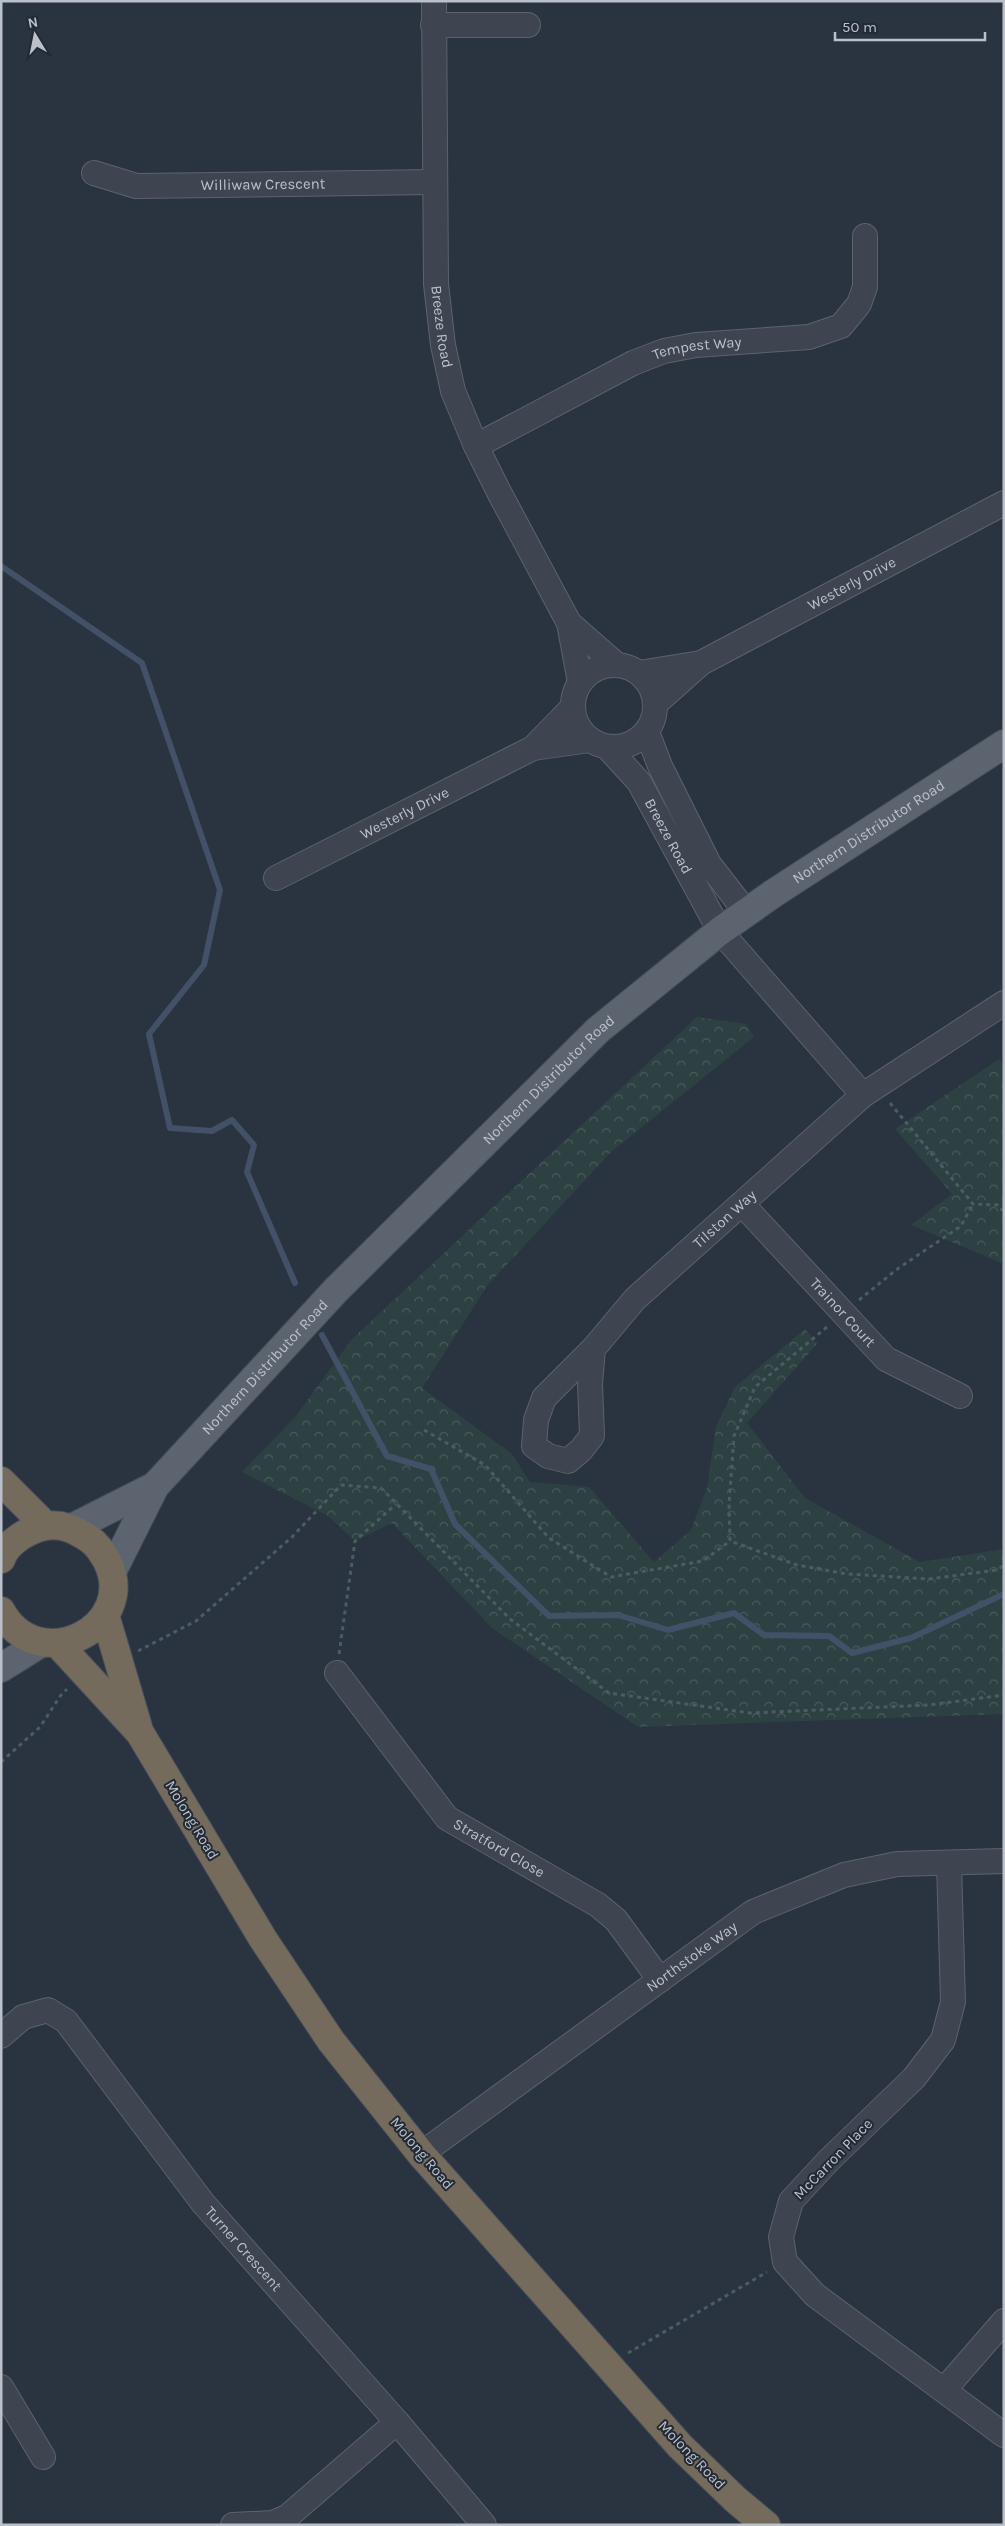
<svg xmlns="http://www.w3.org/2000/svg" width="1005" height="2526" font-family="Karla,sans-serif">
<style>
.park{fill:url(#park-crowns)}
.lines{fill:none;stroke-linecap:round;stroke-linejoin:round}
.stream{stroke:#425167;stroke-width:6}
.minor-casing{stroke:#5c636d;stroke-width:26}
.major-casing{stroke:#484e59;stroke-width:30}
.highway-casing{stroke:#49505a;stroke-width:30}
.path{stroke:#4c5d60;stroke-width:3;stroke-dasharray:4 4;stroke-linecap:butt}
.minor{stroke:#3e4550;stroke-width:24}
.major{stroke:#5c6470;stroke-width:28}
.highway{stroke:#756b5c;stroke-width:28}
.labels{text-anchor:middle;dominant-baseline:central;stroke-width:4;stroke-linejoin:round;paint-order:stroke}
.street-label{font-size:15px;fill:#bbc1ca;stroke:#222a36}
</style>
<defs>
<pattern id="park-crowns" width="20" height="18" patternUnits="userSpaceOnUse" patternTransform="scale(1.25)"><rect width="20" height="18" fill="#2d4142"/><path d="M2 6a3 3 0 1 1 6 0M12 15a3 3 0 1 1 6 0" fill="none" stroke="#4a5b5c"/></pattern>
</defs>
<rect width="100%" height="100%" fill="#2a3340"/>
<path class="park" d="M697,1017L746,1024L754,1037L611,1152L487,1286L422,1388L512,1454L530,1482L589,1487L654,1562L691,1530L707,1488L716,1427L735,1387L805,1329L817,1344L747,1423L805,1498L920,1562L1004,1549V1714L638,1727L492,1628L392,1523L355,1541L328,1516L242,1472L296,1416L352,1339Z
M999,1059L1004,1067V1264L911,1225L952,1194L895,1129Z"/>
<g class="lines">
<path class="stream" d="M1,566L142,663L220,890L204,965L149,1034L170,1128L212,1131L232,1120L254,1145L247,1172L295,1283
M322,1335L387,1456L431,1469L455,1524L549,1616L618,1615L668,1630L734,1613L764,1635L829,1636L852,1653L911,1638L1004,1594"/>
<g class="minor-casing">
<g id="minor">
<path id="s1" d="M434,1L436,284L443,345L453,391L476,446L500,494L569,623L580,682"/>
<path d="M433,25H528"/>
<path id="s2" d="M94,173L136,186L435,182"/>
<path id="s3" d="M476,446L633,363L664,351L696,345L809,337L841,326L859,304L865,287V236"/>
<path d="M569,623L617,665"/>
<circle cx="614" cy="706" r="41"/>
<path d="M639,673L701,663"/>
<path id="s4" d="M655,704L701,663L1004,503"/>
<path d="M647,732L660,766L709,864L746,912"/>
<path id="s5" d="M607,747L639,782L720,931L863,1095"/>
<path d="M533,748L572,708"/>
<path id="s6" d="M276,878L533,748L590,740"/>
<path id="s7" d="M742,1204L886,1359L960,1396"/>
<path id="s8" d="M593,1349L590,1384L592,1436L581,1450L568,1461L548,1456L534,1446L536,1420L544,1398L593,1349L635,1299L863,1095L1004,1003"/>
<path id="s9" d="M337,1673L447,1818L598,1905L616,1920L660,1980"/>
<path d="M949,1863L953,2002L943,2040L914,2078L829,2160L791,2201L781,2237L785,2262L815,2295L1004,2435"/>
<path id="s10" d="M1,2036L23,2017L48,2010L66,2021L203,2203L397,2422L484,2525"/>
<path id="s11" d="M421,2154L753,1912L844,1875L897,1864L1004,1861"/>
<path d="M1,2387L43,2457"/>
<path d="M944,2390L1004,2321"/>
<path d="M233,2525L273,2523L287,2517L397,2422"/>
</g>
</g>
<g class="major-casing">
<g id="major">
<path d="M72,1528L155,1486"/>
<path id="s12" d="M112,1572L155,1486L336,1290L598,1030L720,931L774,893L1004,744"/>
<path d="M1,1668L41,1643"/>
</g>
</g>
<g class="highway-casing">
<path id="highway" d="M1,1481L46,1526
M1,1559C7,1542 29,1529 46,1526C62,1523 75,1530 88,1538C98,1545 101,1551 107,1561C140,1627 38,1679 1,1611
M105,1615L138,1727
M58,1644L140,1733L263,1939L331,2041L421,2154L680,2446L736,2500L766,2525"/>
</g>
<path class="path" d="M890,1103L973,1204L998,1205L1004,1212
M859,1300L896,1270L961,1226L973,1204
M827,1327L755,1387L734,1436L729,1504L730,1541L797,1565L847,1574L929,1579L997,1570L1004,1565
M424,1430L485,1465L549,1538L611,1577L703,1561L730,1541
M138,1651L196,1621L292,1537L341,1485L381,1488L510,1619L609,1693L750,1713L929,1705L1004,1695
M339,1654L355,1541L396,1504
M1,1762L40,1727L61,1695L67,1689
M628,2353L767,2272"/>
<use href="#minor" class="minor"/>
<use href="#major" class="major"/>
<use href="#highway" class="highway"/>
</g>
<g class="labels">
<g class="street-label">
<text stroke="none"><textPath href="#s2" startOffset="171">Williwaw Crescent</textPath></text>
<text stroke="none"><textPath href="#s1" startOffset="326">Breeze Road</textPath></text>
<text stroke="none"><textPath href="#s3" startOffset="244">Tempest Way</textPath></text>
<text stroke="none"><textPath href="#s4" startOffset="232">Westerly Drive</textPath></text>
<text stroke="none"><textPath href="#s6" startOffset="144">Westerly Drive</textPath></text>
<text stroke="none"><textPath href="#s12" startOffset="1068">Northern Distributor Road</textPath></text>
<text stroke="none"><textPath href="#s5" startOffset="109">Breeze Road</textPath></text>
<text stroke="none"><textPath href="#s12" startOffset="662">Northern Distributor Road</textPath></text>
<text stroke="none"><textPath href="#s8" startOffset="464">Tilston Way</textPath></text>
<text stroke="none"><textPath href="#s7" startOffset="148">Trainor Court</textPath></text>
<text stroke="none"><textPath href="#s12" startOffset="258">Northern Distributor Road</textPath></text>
<text transform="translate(192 1820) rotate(59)">Molong Road</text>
<text stroke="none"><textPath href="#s9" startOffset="242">Stratford Close</textPath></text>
<text stroke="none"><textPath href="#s11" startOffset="335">Northstoke Way</textPath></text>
<text transform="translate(422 2153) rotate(50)">Molong Road</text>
<text transform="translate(833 2159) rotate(-46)">McCarron Place</text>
<text stroke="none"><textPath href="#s10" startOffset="365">Turner Crescent</textPath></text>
<text transform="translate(692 2455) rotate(46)">Molong Road</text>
</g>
</g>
<rect width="1005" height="2526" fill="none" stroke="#bbc1ca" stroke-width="5"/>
<g transform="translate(35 35) rotate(350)" stroke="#222a36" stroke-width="4" paint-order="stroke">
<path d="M0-4L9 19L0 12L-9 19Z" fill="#bbc1ca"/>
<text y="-8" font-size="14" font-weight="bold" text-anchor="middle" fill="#bbc1ca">N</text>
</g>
<path d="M835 32v8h150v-8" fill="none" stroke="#bbc1ca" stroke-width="2.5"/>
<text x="842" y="32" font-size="15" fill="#bbc1ca" stroke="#222a36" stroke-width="4" paint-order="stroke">50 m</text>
</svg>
